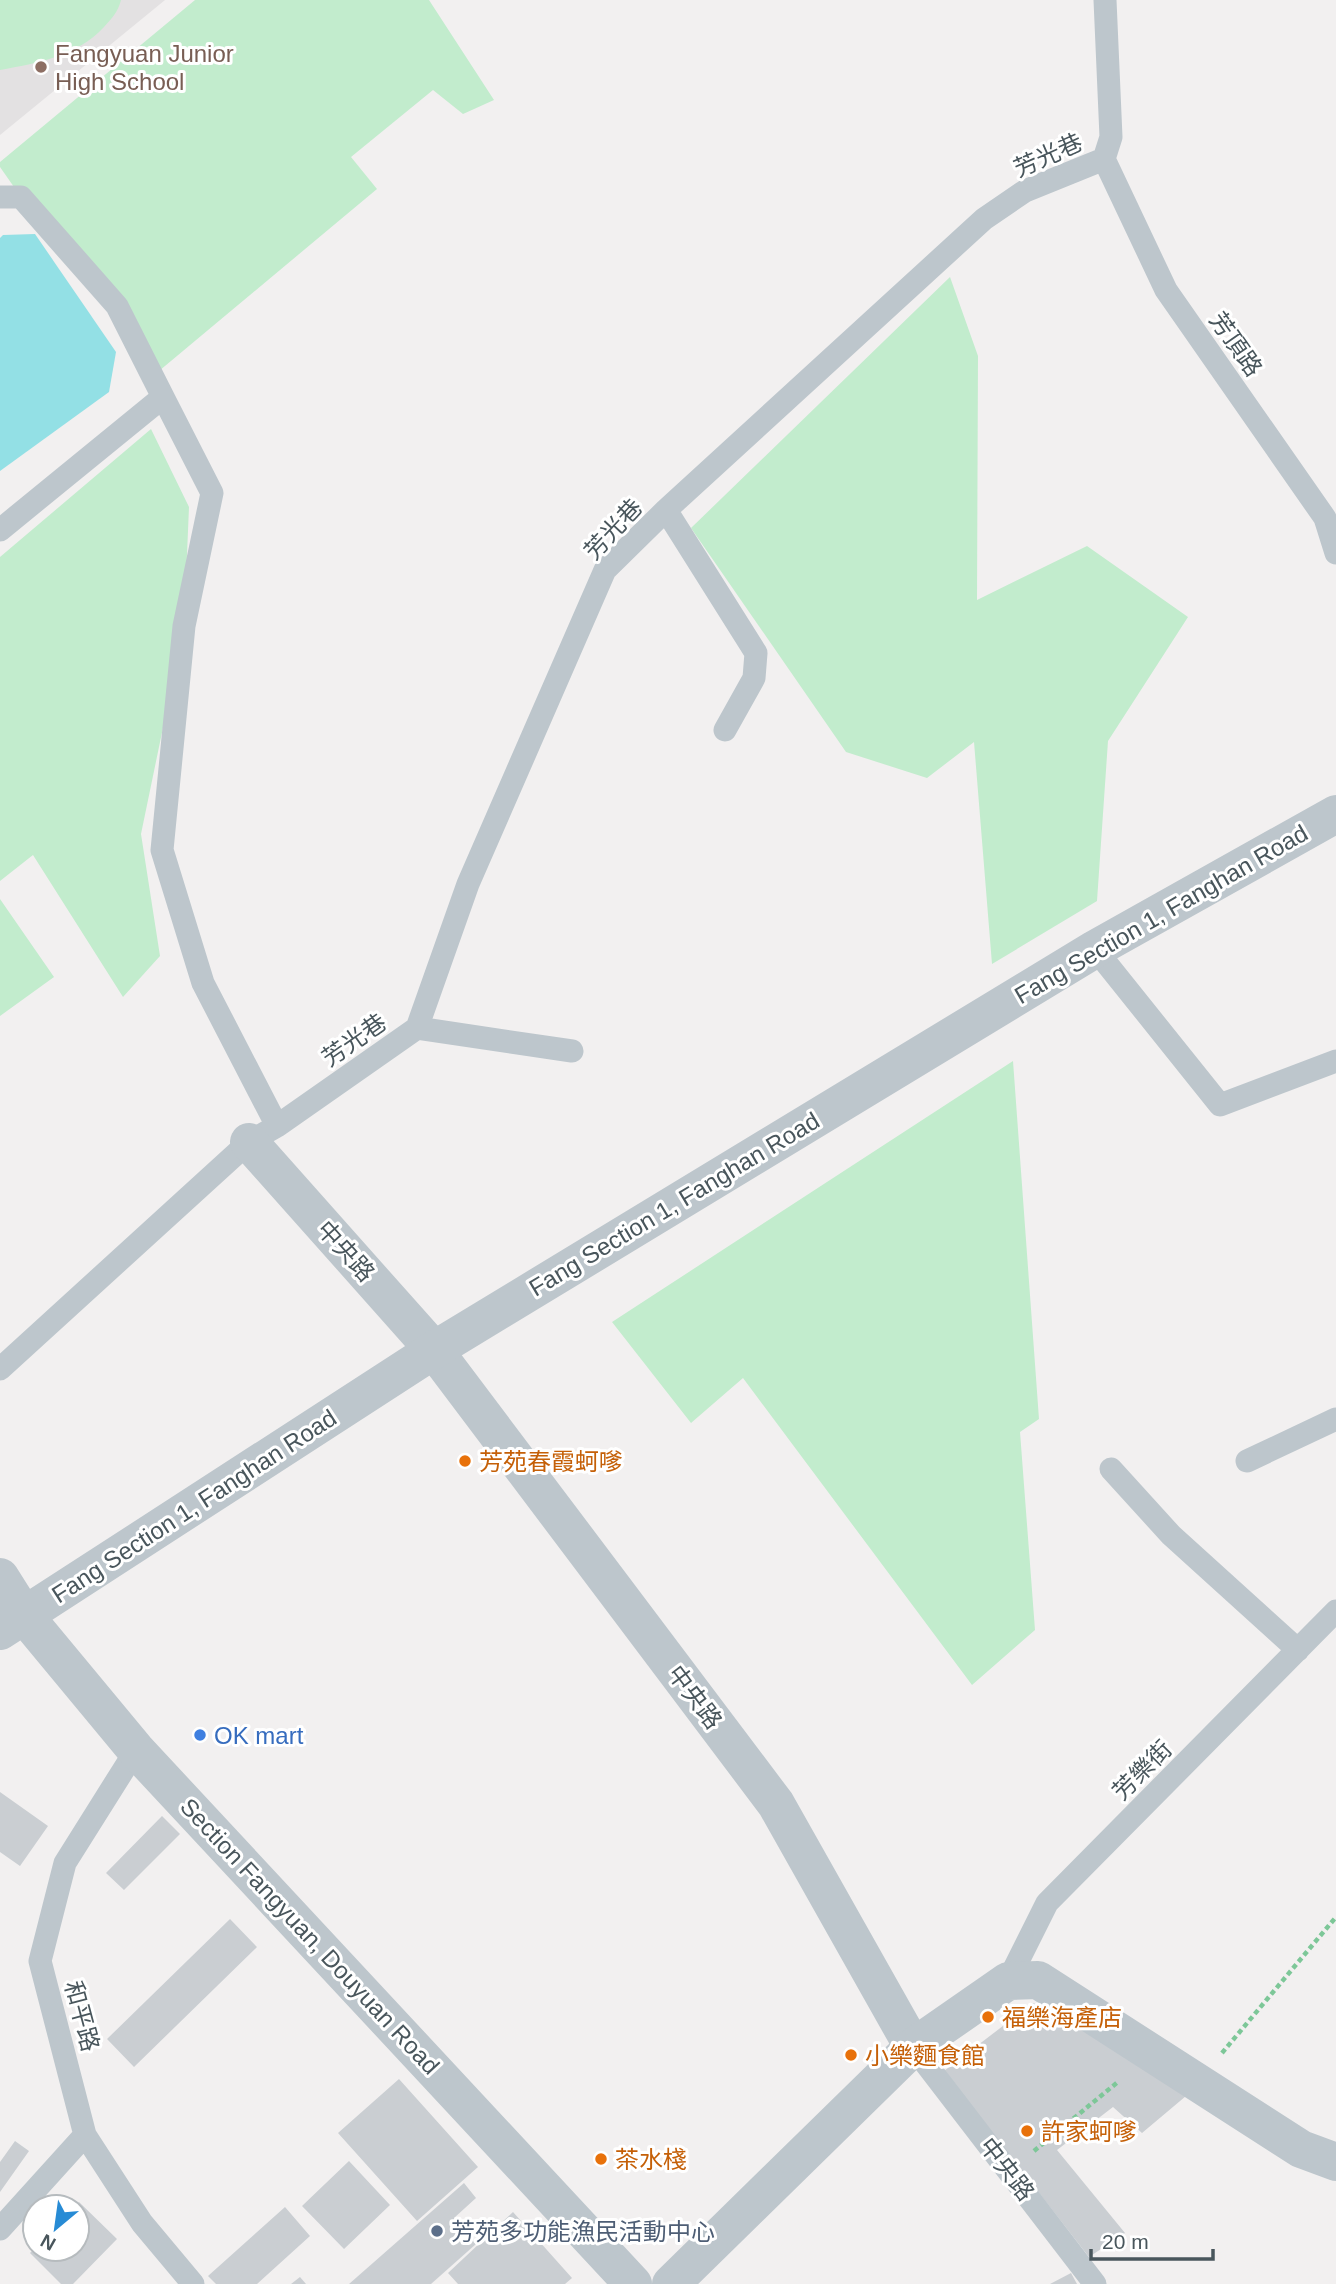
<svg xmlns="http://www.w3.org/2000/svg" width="1336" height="2284" font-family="Helvetica,'Noto Sans TC',sans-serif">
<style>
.education{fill:#e3e1e2}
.green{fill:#c2eccd}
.water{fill:#93e0e5}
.building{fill:#caced2}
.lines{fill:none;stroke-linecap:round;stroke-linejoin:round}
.path{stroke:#7dc798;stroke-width:4.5;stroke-dasharray:5 3.5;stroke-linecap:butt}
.service{stroke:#bdc6cc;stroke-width:23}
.minor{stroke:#bdc6cc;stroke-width:38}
.tertiary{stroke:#bdc6cc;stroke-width:38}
.education-dot{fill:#8d6e63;stroke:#fff;stroke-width:2.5}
.food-dot{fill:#e8710a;stroke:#fff;stroke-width:2.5}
.shop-dot{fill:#3f7fe0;stroke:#fff;stroke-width:2.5}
.service-dot{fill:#5c6f8a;stroke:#fff;stroke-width:2.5}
.labels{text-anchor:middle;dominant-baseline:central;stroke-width:6;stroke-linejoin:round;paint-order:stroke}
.education-label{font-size:24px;fill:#785e54;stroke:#fff;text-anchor:start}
.street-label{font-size:24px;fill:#49565c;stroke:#fff}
.food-label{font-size:24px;fill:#c56008;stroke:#fff;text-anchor:start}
.shop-label{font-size:24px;fill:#366cbe;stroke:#fff;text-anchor:start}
.service-label{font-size:24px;fill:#4e5e75;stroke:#fff;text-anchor:start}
</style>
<rect width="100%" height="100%" fill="#f2f0f0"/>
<path class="education" d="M0,0H165L0,135Z"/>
<path class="green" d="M0,0H121C118,12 112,18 104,27C77,56 38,63 0,70Z
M195,0H429L494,100L463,114L433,90L351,157L377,189L153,376L117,306L21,197L0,167V162Z
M950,277L978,356L977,600L1087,546L1188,617L1108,741L1097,901L992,964L974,742L927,778L846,752L691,528Z
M151,429L189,507L184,626L141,834L160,956L123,997L33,855L0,881V557Z
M0,899L54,977L0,1016Z
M1013,1061L1039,1419L1020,1432L1035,1630L972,1685L743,1378L691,1423L612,1322Z"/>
<path class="water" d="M35,234L116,352L109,392L0,471V238L3,235Z"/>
<path class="building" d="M0,1792L48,1826L20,1866L0,1852Z
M162,1816L180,1834L124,1890L106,1873Z
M230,1919L257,1947L134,2067L107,2039Z
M1033,2003L1071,2017L1186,2096L1142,2133L1113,2107L1057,2150L1125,2233L1089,2257L944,2071Z
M399,2079L478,2167L417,2221L338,2133Z
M15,2141L29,2151L0,2192V2162Z
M349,2161L390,2205L344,2249L302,2206Z
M464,2183L476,2198L454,2218L476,2244L431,2284H349Z
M79,2202L117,2239L73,2284H61L30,2253L34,2249H77V2207H74Z
M285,2207L310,2236L257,2284H216L208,2276Z
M513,2212L572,2278L565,2284H458L448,2273Z
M1071,2273L1077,2284H1050Z
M300,2277L306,2284H291Z"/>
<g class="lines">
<path class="path" d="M1222,2053L1336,1917
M1034,2151L1119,2081"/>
<path class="service" d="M1104,159L1166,290L1325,518L1336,553
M1104,159L1111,137L1105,0
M0,197H21L117,306L163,397L0,530
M163,397L212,493L184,626L162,850L203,983L277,1126
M666,510L756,653L754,678L725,730
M1095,949L1220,1105L1336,1061
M417,1028L572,1051
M0,1369L249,1142L277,1126L417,1028L468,884L605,570L666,510L984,219L1025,191L1104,159
M1247,1461L1336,1419
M1111,1469L1171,1535L1298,1650
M136,1750L65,1863L40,1961L85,2135L142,2223L193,2284
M1008,1981L1047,1903L1336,1611
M913,2047L1095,2284
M0,2229L85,2135"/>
<path class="minor" d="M249,1142L434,1350L776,1804L913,2047"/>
<path class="tertiary" d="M0,1577L24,1615L136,1750L633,2284
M0,1631L434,1350L1095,949L1336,814
M671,2284L913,2047L1008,1981L1038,1980L1301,2149L1336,2162"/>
</g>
<circle class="education-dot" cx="41" cy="67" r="7"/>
<g class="food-dot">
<circle cx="465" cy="1461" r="7"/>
<circle cx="988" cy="2017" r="7"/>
<circle cx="851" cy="2055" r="7"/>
<circle cx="1027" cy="2131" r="7"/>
<circle cx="601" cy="2159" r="7"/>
</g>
<circle class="shop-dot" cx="200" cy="1735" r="7"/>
<circle class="service-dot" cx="437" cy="2231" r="7"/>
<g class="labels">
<g class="education-label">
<text x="55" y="53">Fangyuan Junior<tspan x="55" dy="28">High School</tspan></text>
</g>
<g class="street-label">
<text transform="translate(1048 155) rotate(-24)">芳光巷</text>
<text transform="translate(1236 344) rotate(55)">芳頂路</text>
<text transform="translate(613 529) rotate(-47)">芳光巷</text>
<text transform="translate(1161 914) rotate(-30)">Fang Section 1, Fanghan Road</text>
<text transform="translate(354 1040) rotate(-35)">芳光巷</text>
<text transform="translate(674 1204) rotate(-31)">Fang Section 1, Fanghan Road</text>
<text transform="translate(346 1251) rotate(48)">中央路</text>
<text transform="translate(194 1506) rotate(-33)">Fang Section 1, Fanghan Road</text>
<text transform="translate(695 1697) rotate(53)">中央路</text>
<text transform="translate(1142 1770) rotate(-45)">芳樂街</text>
<text transform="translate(310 1936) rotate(47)">Section Fangyuan, Douyuan Road</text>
<text transform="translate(82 2016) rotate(75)">和平路</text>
<text transform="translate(1007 2169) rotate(52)">中央路</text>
</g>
<g class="food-label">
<text x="479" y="1461">芳苑春霞蚵嗲</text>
<text x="1002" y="2017">福樂海產店</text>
<text x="865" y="2055">小樂麵食館</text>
<text x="1041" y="2131">許家蚵嗲</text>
<text x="615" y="2159">茶水棧</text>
</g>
<g class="shop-label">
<text x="214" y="1735">OK mart</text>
</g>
<g class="service-label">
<text x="451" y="2231">芳苑多功能漁民活動中心</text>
</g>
</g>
<g transform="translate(56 2228) rotate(209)"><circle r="33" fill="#ffffff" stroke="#b6bbbe" stroke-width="2"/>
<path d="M0-5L12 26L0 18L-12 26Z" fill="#278bd5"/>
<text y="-10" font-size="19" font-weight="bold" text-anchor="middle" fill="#49565c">N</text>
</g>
<path d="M1091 2249v10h122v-10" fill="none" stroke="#49565c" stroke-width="3.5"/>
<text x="1102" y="2249" font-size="21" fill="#49565c" stroke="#ffffff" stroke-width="5" paint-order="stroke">20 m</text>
</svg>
